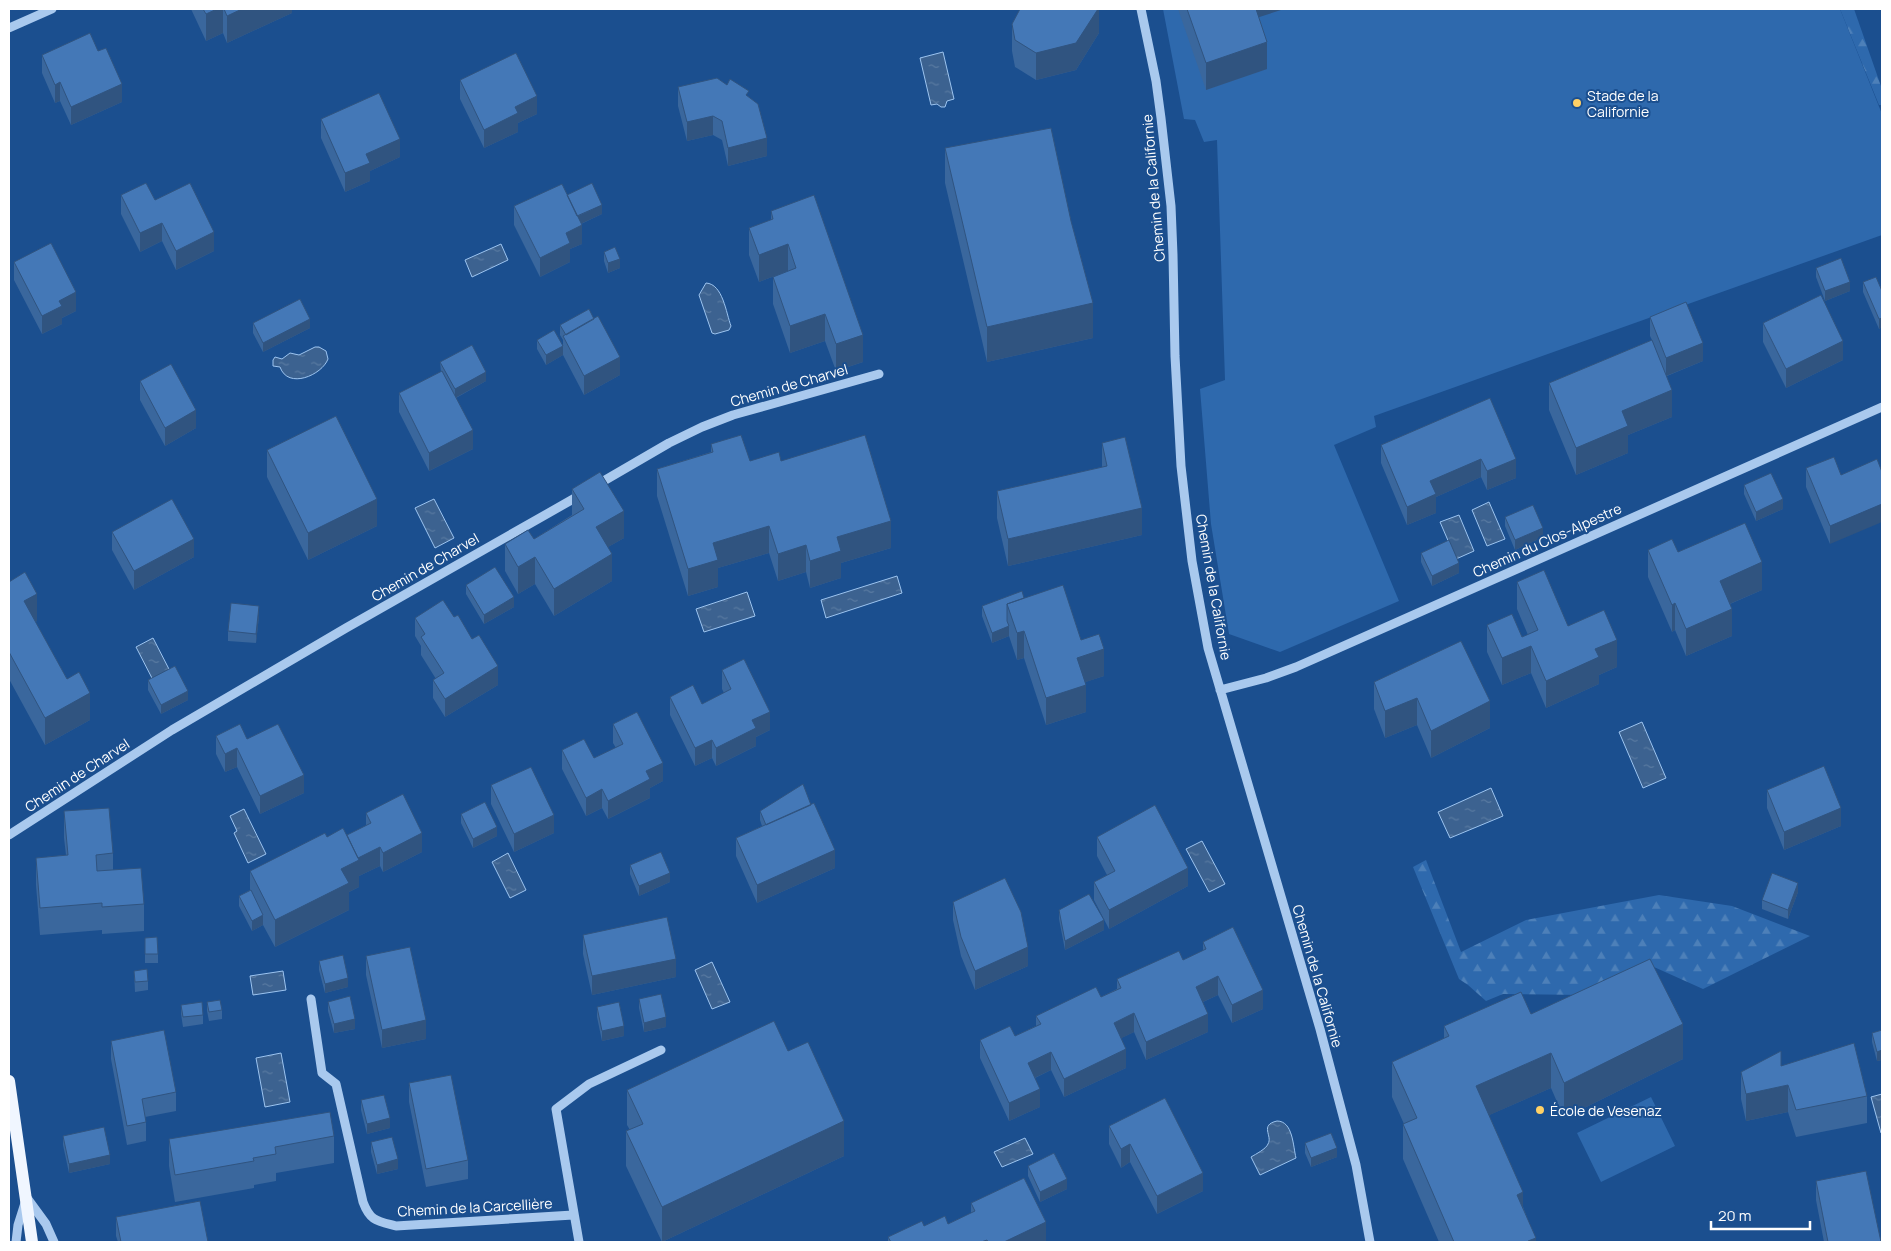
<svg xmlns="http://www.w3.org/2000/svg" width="1891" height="1251" viewBox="0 0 1891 1251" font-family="Manrope,sans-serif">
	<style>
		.forest { fill: url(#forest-firs) }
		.green { fill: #2e69ad }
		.water { fill: url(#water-ripples); stroke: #9cc4f0 }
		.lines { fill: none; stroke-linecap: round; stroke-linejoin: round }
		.minor { stroke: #a9c9ee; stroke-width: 9 }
		.major { stroke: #f0f6ff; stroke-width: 12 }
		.wall { fill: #3a679d }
		.shaded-wall { fill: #305480 }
		.building { fill: #4478b7; stroke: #305480 }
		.poi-dot { fill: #ffd166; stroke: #1b4f8f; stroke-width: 2 }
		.labels { text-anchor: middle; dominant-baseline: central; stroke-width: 4; stroke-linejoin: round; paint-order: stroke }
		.poi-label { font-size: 14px; fill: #fff; stroke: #1b4f8f; text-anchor: start }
		.street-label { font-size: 14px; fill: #fff; stroke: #1b4f8f }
	</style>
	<defs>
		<pattern id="forest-firs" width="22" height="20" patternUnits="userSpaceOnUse" patternTransform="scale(1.25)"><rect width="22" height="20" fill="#2e69ad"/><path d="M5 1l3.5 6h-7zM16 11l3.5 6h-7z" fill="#4d80b9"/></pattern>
		<pattern id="water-ripples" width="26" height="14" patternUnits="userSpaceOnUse" patternTransform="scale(1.25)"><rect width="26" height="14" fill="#3c6290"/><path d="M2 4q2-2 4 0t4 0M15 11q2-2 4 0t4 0" fill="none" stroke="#597aa1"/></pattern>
	</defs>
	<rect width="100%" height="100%" fill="#1b4f8f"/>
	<path class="forest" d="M1840,9H1854L1882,89V105H1879Z
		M1426,860L1461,952L1526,920L1659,895L1732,906L1810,936L1703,989L1654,967L1585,995L1503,994L1486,1001L1468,985L1459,979L1413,867Z"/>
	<path class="green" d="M1163,9H1840L1882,114V235L1374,416L1376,427L1334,445L1399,601L1280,652L1229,634L1211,524L1200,389L1225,380L1217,140L1204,142L1195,120L1184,119Z
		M1651,1097L1675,1146L1601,1182L1577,1133Z"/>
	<path class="water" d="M943,52L954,99L947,101L945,107H941L937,104L931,105L920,58Z
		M501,244L508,260L472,277L465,260Z
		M706,283C723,284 726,313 731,326L729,330L715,334L712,333L699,295Z
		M315,347H319L326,351L328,359C322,375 288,390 280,367L273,366V360L275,357L282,359L290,353L299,355Z
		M434,499L454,538L435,548L415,508Z
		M1489,502L1505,539L1487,546L1472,510Z
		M1459,515L1474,551L1456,559L1440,522Z
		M897,576L902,593L826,618L821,600Z
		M747,592L755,616L704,632L696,609Z
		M153,638L171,673L154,682L136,647Z
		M1642,722L1666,778L1643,788L1619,732Z
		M1491,788L1503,816L1450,838L1438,812Z
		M244,809L266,854L248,863L234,833L237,831L230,816Z
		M1202,841L1225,884L1209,892L1186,849Z
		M508,853L526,890L510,898L492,862Z
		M712,962L730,1002L712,1009L695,970Z
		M283,971L286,990L253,995L250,976Z
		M281,1053L290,1102L265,1107L256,1058Z
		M1882,1094V1133H1881L1871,1097Z
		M1277,1121C1293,1121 1293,1146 1296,1158L1260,1175L1251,1157C1256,1154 1266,1149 1268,1144C1273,1136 1259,1125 1277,1121Z
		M1025,1138L1033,1154L1002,1167L994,1152Z"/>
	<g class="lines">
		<path class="minor" d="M1141,9L1156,81L1161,118L1171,206L1173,255L1175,356L1181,466L1192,561L1208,648L1320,1029L1356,1165L1370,1242
			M9,28L52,9
			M595,486L669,443L702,427L733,415L879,374
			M1220,690L1266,678L1296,667L1882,407
			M9,835L172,730L346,628L582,494
			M311,999L322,1073L336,1084L363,1202C370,1221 377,1221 396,1226L573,1215
			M27,1198L46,1224L54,1242
			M16,1242L18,1225L25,1203
			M579,1242L556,1109L589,1084L661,1050"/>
		<path class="major" d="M9,1081L32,1242"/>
	</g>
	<path class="wall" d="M191,9H292V13L227,43L223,33L206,41Z
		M1099,9V33L1076,70L1036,80L1015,67L1012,51V24Z
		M1178,9H1284L1258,17L1267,69L1206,90Z
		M98,51L122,102L71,125L60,101L55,103L42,73V55Z
		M460,80L537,114L518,123V132L484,148L460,99Z
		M727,85L749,97L767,156L728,166L722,140L713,135L687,141L678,106V87Z
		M321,119L400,157L370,171V181L345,192L321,138Z
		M945,148L1093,338L987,362L945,183Z
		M121,195L155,200L214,251L176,270L162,241L140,252L121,214Z
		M567,195L602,214L581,224L582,244L570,249V262L540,277L514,225V206Z
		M771,211L863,362L836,371L825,341L790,353L773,304V277L788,271L759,282L749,255V228L771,220Z
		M604,252L620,268L608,273L604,261Z
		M14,262L76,311L62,318V324L42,334L14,280Z
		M1816,268L1850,291L1825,301L1816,277Z
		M1863,282L1882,291V327L1879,329L1863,292Z
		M1650,317L1703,361L1667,376L1672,417L1628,435V453L1576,475L1549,410V383L1652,340L1650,336Z
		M253,323L310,328L263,352L253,333Z
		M1763,323L1843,360L1786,388L1763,342Z
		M560,325L620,375L584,395L563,355L546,365L537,349V340L563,346V340L560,335Z
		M440,362L486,381L456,398L473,449L429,471L399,412V393L441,372Z
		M140,381L196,428L165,446L140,400Z
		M1490,398L1516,478L1487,490L1481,477L1436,497V513L1407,525L1381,463V445Z
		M1102,443L1142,535L1008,566L997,518V491L1102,467Z
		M711,444L750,461H781L891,548L841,563V578L810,588L806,572L778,581L769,553L718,568V587L688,596L657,496V469L711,452Z
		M267,450L377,526L308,560L267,477Z
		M1806,468L1841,475L1830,544L1806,487Z
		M1744,485L1783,509L1756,521L1744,494Z
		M572,489L624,538L608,547L612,581L554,616L535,584L518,594L505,571V544L534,539L572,515Z
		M1505,517L1543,537L1515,550L1505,526Z
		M112,532L194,557L134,590L112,550Z
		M1648,550L1678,552L1762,590L1730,604L1732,636L1686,656L1675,630L1672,632L1648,577Z
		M1421,553L1459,573L1432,586L1421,562Z
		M9,582L37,621L35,622L90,720L45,745L9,679Z
		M1517,582L1568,626L1617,667L1599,675V684L1546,708L1531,673L1502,685L1487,652V625L1522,637L1528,635L1517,609Z
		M466,585L514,607L484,624L466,594Z
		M1024,598L1081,640L1104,676L1085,682L1086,712L1046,725L1024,658L1017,660L1009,636L992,643L982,616V606Z
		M259,616L256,643L228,641V631Z
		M454,617L498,685L445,717L433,698V680L436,679L421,655V646L415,636V618Z
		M722,670L770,730L756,737V746L716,766L712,758L695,766L670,715V697L702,704L724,693L722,689Z
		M148,680L188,700L161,714L148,690Z
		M1374,682L1490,728L1431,758L1417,725L1385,738L1374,709Z
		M613,724L663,781L650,788V798L608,819L602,808L586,816L562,769V750L594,758L616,748L613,743Z
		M216,736L247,739L304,793L260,814L237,767L225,772L216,754Z
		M491,785L554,833L514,852L491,804Z
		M1767,790L1841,826L1784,850L1767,808Z
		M64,811L113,853V870L144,904V931L102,934V930L40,935L36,885V858L66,855L64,838Z
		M760,811L835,868L757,903L736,856V838L762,826L760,820Z
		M366,813L422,852L383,872L380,866L359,876V887L349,892V910L275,947L263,925L252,931L239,906V896L250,890V871L327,837L347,835L366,826Z
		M461,814L497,836L473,848L461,823Z
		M1097,837L1188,886L1109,929L1094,900V882L1107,875L1097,856Z
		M630,865L670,882L639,896L630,874Z
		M1798,892L1788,919L1762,909V900Z
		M953,902L1028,966L975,990L961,956L953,920Z
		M1059,910L1104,930L1065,950L1059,919Z
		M583,935L676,977L592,995L583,954Z
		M145,938L158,954V963H145Z
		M1203,942L1263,1009L1232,1023L1218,995L1203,1002L1208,1032L1146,1060L1134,1032L1121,1038L1126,1068L1064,1097L1051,1070L1035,1078L1040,1107L1009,1121L980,1058V1040L1015,1036L1036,1026V1016L1101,997L1117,989V979L1183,960L1203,951Z
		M366,956L426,1039L382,1048L366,975Z
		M319,961L348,987L325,993L319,970Z
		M134,971L148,981V990L135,992Z
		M639,999L666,1027L644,1032L639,1008Z
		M207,1002L222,1010V1019L209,1021L207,1011Z
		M328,1002L355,1029L334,1033L328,1011Z
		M181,1005L203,1015V1024L183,1027L181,1014Z
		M597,1007L624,1036L602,1041L597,1017Z
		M1531,1014L1683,1059L1564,1118L1551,1088L1489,1115L1536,1242H1439L1403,1159V1124H1404L1392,1097V1062L1444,1039V1026Z
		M1882,1030V1060L1877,1061L1872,1042V1033Z
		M111,1041L176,1092V1111L145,1117L146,1122V1141L127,1145L111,1059Z
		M788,1051L844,1156L662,1242L626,1166V1131L630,1130L627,1125V1090Z
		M1781,1066L1867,1096V1123L1796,1137L1788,1112L1746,1121L1741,1099V1072Z
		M409,1083L468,1160V1179L426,1187L409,1102Z
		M361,1100L390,1128L367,1134L361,1110Z
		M1109,1126L1203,1191L1157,1214L1130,1162L1121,1168L1109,1144Z
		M63,1136L110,1164L69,1173L63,1145Z
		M334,1136V1163L276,1173V1181L254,1185V1188L175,1202L169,1166V1139Z
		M371,1142L398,1169L377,1174L371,1152Z
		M1305,1143L1337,1157L1311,1167L1305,1153Z
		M1028,1166L1067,1189L1040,1202L1028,1176Z
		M1816,1181L1881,1242H1824L1816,1200Z
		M971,1203L1046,1242H888V1237L924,1226L948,1224L971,1213Z
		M116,1217L208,1242H118L116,1236Z"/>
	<path class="shaded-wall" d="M217,9H223V33L206,41V14Z
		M242,9H292V13L227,43V16Z
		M1098,9H1099V33L1076,70L1036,80V53Z
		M1250,9H1284L1250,20Z
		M1267,42V69L1206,90V63Z
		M60,82V101L55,103V85Z
		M122,84V102L71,125V107Z
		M537,96V114L518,123V132L484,148V130L515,107Z
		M713,116V135L687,141V122Z
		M767,138V156L728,166V148Z
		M400,139V157L370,171V181L345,192V173L366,154Z
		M602,205V214L574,227V218Z
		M162,223V241L140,252V233Z
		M582,225V244L570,249V262L540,277V258L566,233Z
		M214,232V251L176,270V251Z
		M788,244V271L759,282V255Z
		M620,259V268L608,273V263Z
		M1850,282V291L1825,301V291Z
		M76,292V311L62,318V324L42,334V316L59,301Z
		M1093,303V338L987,362V327Z
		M825,314V341L790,353V326Z
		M1882,318V327L1879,329V319Z
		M310,319V328L263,352V343Z
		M863,335V362L836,371V344Z
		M1843,341V360L1786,388V369Z
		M1703,343V361L1666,376V358Z
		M563,346V355L546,365V355Z
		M620,357V375L584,395V376Z
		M486,372V381L455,398V389Z
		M1672,390V417L1628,435V453L1576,475V448L1622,411Z
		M196,410V428L165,446V428Z
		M473,430V449L429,471V453Z
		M1481,459V477L1436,497V513L1407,525V507L1430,481Z
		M1516,459V478L1487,490V471Z
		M377,499V526L308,560V533Z
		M1783,499V509L1756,521V512Z
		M1882,504V522L1830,544V526Z
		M1142,508V535L1008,566V539Z
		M624,511V538L596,554V527Z
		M891,521V548L841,563V578L810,588V561L837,537Z
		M769,526V553L718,568V587L688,596V569L713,543Z
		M1543,528V537L1515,550V540Z
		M194,539V557L134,590V571Z
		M806,545V572L778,581V554Z
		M612,554V581L554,616V589Z
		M535,557V584L518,594V567Z
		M1762,562V590L1720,608V581Z
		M1459,563V573L1432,586V576Z
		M37,594V621L24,628V601Z
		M514,597V607L484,624V615Z
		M1675,603V630L1672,632V605Z
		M259,606V616L256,643V634Z
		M1732,609V636L1686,656V629Z
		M1009,626V636L992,643V633Z
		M1024,631V658L1017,660V633Z
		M1617,640V667L1599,675V684L1546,708V681L1595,649Z
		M1531,646V673L1502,685V658Z
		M1104,649V676L1077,685V658Z
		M498,666V685L445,717V699Z
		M1086,685V712L1046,725V698Z
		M188,691V700L161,714V705Z
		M90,693V720L45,745V718Z
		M1417,698V725L1385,738V711Z
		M1490,701V728L1431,758V731Z
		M770,712V730L756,737V746L716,766V748L752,720Z
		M712,740V758L695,766V748Z
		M237,748V767L225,772V754Z
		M663,763V781L650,788V798L608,819V801L646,771Z
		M304,775V793L260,814V796Z
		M602,789V808L586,816V798Z
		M1841,808V826L1784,850V832Z
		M554,815V833L514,852V834Z
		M497,827V836L473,848V839Z
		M422,833V852L383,872V853Z
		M380,847V866L359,876V887L349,892V910L275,947V920L354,859Z
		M835,850V868L757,903V885Z
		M1188,868V886L1109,929V910Z
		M670,873V882L639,896V886Z
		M1798,883V892L1788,919V910Z
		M263,915V925L252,931V921Z
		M1104,920V930L1065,950V941Z
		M1028,947V966L975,990V971Z
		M676,959V977L592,995V976Z
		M1218,976V995L1196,1005V987Z
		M348,978V987L325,993V984Z
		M1263,990V1009L1232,1023V1005Z
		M1134,1013V1032L1114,1042V1023Z
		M1208,1014V1032L1146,1060V1042Z
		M666,1017V1027L644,1032V1023Z
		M355,1019V1029L334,1033V1024Z
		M426,1020V1039L382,1048V1030Z
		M1683,1024V1059L1564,1118V1083Z
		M624,1026V1036L602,1041V1031Z
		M1126,1049V1068L1064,1097V1079Z
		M1882,1050V1060L1877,1061V1052Z
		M1051,1052V1070L1028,1081V1063Z
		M1551,1053V1088L1476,1121V1086Z
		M1788,1085V1112L1746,1121V1094Z
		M1040,1089V1107L1009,1121V1103Z
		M390,1118V1128L367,1134V1124Z
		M844,1121V1156L662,1242V1207Z
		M1130,1144V1162L1121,1168V1149Z
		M1337,1148V1157L1311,1167V1158Z
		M110,1155V1164L69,1173V1164Z
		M398,1159V1169L377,1174V1165Z
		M1203,1173V1191L1157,1214V1196Z
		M1067,1179V1189L1040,1202V1192Z
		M1523,1192V1227L1517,1195Z
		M1046,1222V1242H1004Z
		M1536,1238V1242H1528V1241Z"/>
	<path class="building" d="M203,9H217L206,14Z
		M224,9H242L227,16Z
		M1020,9H1098L1076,43L1036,53L1015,40L1012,24Z
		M1187,9H1256L1267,42L1206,63Z
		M90,33L98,51L106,48L122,84L71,107L60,82L55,85L42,55Z
		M516,53L537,96L515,107L518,113L484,130L460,80Z
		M717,78L727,85L730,79L749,91L746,95L758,104L767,138L728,148L722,121L713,116L687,122L678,87Z
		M379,93L400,139L366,154L370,163L345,173L321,119Z
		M1051,128L1071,221L1093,303L987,327L945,148Z
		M146,183L155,200L190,183L214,232L176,251L162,223L140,233L121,195Z
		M592,183L602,205L577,216L567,195Z
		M562,184L582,225L566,233L570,243L540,258L514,206Z
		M814,195L863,335L836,344L825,314L790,326L773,277L796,268L788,244L759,255L749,228L773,219L771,211Z
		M51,243L76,292L59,301L62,306L42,316L14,262Z
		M615,247L620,259L608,263L604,252Z
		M1841,258L1850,282L1825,291L1816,268Z
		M1876,277L1882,291V318L1879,319L1863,282Z
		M1821,295L1843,341L1786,369L1763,323Z
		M300,299L310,319L263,343L253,323Z
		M1686,302L1703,343L1666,358L1650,317Z
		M589,309L594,319L566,335L560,325Z
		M598,316L620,357L584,376L563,336Z
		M554,330L563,346L546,355L537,340Z
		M1652,340L1672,390L1622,411L1628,426L1576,448L1549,383Z
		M472,345L486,372L455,389L440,362Z
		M171,364L196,410L165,428L140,381Z
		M442,371L473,430L429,453L399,393Z
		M1490,398L1516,459L1487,471L1481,459L1430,481L1436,494L1407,507L1381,445Z
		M336,416L377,499L308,533L267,450Z
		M741,435L750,461L779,452L781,461L865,435L891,521L837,537L841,551L810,561L806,545L778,554L769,526L713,543L718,560L688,569L657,469L713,452L711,444Z
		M1125,437L1142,508L1008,539L997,491L1107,466L1102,443Z
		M1834,457L1841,475L1877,459L1882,472V504L1830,526L1806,468Z
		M600,472L624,511L596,527L612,554L554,589L535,557L518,567L505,544L528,530L534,539L584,509L572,489Z
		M1771,473L1783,499L1756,512L1744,485Z
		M172,499L194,539L134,571L112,532Z
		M1533,505L1543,528L1515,540L1505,517Z
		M1745,523L1762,562L1720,581L1732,609L1686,629L1675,603L1672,605L1648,550L1672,539L1678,552Z
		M1449,540L1459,563L1432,576L1421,553Z
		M495,567L514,597L484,615L466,585Z
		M1544,570L1568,626L1604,610L1617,640L1595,649L1599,657L1546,681L1531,646L1502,658L1487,625L1512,614L1522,637L1538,630L1517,582Z
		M25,572L37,594L24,601L67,679L79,672L90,693L45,718L9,652V582Z
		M1063,585L1081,640L1099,634L1104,649L1077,658L1086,685L1046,698L1024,631L1017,633L1007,604Z
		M1022,591L1024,598L1007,604V621L1009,626L992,633L982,606Z
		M443,600L454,617L458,615L472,639L479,635L498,666L445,699L433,680L444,673L421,637L425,634L415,618Z
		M231,603L259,606L256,634L228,631Z
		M1461,641L1490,701L1431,731L1417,698L1385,711L1374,682Z
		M744,659L770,712L752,720L756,728L716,748L712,740L695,748L670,697L693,685L702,704L731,689L722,670Z
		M175,666L188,691L161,705L148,680Z
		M637,712L663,763L646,771L650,779L608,801L602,789L586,798L562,750L584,739L594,758L623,744L613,724Z
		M240,724L247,739L278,724L304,775L260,796L237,748L225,754L216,736Z
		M1824,766L1841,808L1784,832L1767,790Z
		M531,767L554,815L514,834L491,785Z
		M803,784L811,805L766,825L760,811Z
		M403,794L422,833L383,853L380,847L358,858L347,835L371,823L366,813Z
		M485,802L497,827L473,839L461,814Z
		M814,803L835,850L757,885L736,838Z
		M1155,805L1188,868L1109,910L1094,882L1115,871L1097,837Z
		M109,808L113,853L96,855L97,871L141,868L144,904L102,907V903L40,908L36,858L68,855L64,811Z
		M343,828L359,860L341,869L349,883L275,920L250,871L325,833L327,837Z
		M661,852L670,873L639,886L630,865Z
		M1772,873L1798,883L1788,910L1762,900Z
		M1005,878L1021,912L1028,947L975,971L961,937L953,902Z
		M251,890L263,915L252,921L239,896Z
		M1089,894L1104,920L1065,941L1059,910Z
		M667,917L676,959L592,976L583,935Z
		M1233,927L1263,990L1232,1005L1218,976L1196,987L1208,1014L1146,1042L1134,1013L1114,1023L1126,1049L1064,1079L1051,1052L1028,1063L1040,1089L1009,1103L980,1040L1010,1026L1015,1036L1041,1024L1036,1016L1096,987L1101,997L1112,992L1121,988L1117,979L1179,951L1183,960L1206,949L1203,942Z
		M157,937L158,954H145V938Z
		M410,947L426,1020L382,1030L366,956Z
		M343,955L348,978L325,984L319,961Z
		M1650,959L1683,1024L1564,1083L1551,1053L1476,1086L1523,1192L1517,1195L1536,1238L1528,1241V1242H1454L1403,1124L1417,1118L1392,1062L1449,1036L1444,1026L1521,992L1531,1014Z
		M147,969L148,981L135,982L134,971Z
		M661,994L666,1017L644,1023L639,999Z
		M350,996L355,1019L334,1024L328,1002Z
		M220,1000L222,1010L209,1012L207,1002Z
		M202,1002L203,1015L183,1017L181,1005Z
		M619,1002L624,1026L602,1031L597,1007Z
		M774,1021L788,1051L808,1042L844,1121L662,1207L626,1131L643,1124L627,1090Z
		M164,1030L176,1092L142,1099L146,1122L127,1126L111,1041Z
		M1882,1030V1050L1877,1052L1872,1033Z
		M1854,1043L1867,1096L1796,1110L1788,1085L1746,1094L1741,1072L1781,1051V1066Z
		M451,1075L468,1160L426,1169L409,1083Z
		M384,1095L390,1118L367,1124L361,1100Z
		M1165,1098L1203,1173L1157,1196L1130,1144L1121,1149L1109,1126Z
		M330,1112L334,1136L275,1147L276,1154L253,1158L254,1161L175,1175L169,1139Z
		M104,1127L110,1155L69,1164L63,1136Z
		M1331,1133L1337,1148L1311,1158L1305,1143Z
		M392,1137L398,1159L377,1165L371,1142Z
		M1054,1153L1067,1179L1040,1192L1028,1166Z
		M1866,1171L1881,1242H1828L1816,1181Z
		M1024,1178L1046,1222L1004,1242H988L987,1240L981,1242H891L888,1237L922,1221L924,1226L945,1216L948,1224L975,1211L971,1203Z
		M200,1201L208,1242H121L116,1217Z"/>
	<g class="poi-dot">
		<circle cx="1577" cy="103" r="5"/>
		<circle cx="1540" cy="1110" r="5"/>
	</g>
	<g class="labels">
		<g class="poi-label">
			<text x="1587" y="95">Stade de la<tspan x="1587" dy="16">Californie</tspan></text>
			<text x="1550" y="1110">École de Vesenaz</text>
		</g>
		<g class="street-label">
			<text transform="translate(1153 188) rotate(-95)">Chemin de la Californie</text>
			<text transform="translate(789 385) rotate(-16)">Chemin de Charvel</text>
			<text transform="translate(1547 540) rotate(-24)">Chemin du Clos-Alpestre</text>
			<text transform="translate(425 567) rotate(-30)">Chemin de Charvel</text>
			<text transform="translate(1214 587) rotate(80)">Chemin de la Californie</text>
			<text transform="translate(77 775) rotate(-33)">Chemin de Charvel</text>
			<text transform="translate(1318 976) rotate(74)">Chemin de la Californie</text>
			<text transform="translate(475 1207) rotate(-3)">Chemin de la Carcellière</text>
		</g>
	</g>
	<rect width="1891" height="1251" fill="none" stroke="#ffffff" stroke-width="20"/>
	<path d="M1711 1221v8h99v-8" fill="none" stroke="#ffffff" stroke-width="2.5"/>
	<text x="1718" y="1221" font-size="15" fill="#ffffff" stroke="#1b4f8f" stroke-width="4" paint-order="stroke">20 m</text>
</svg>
